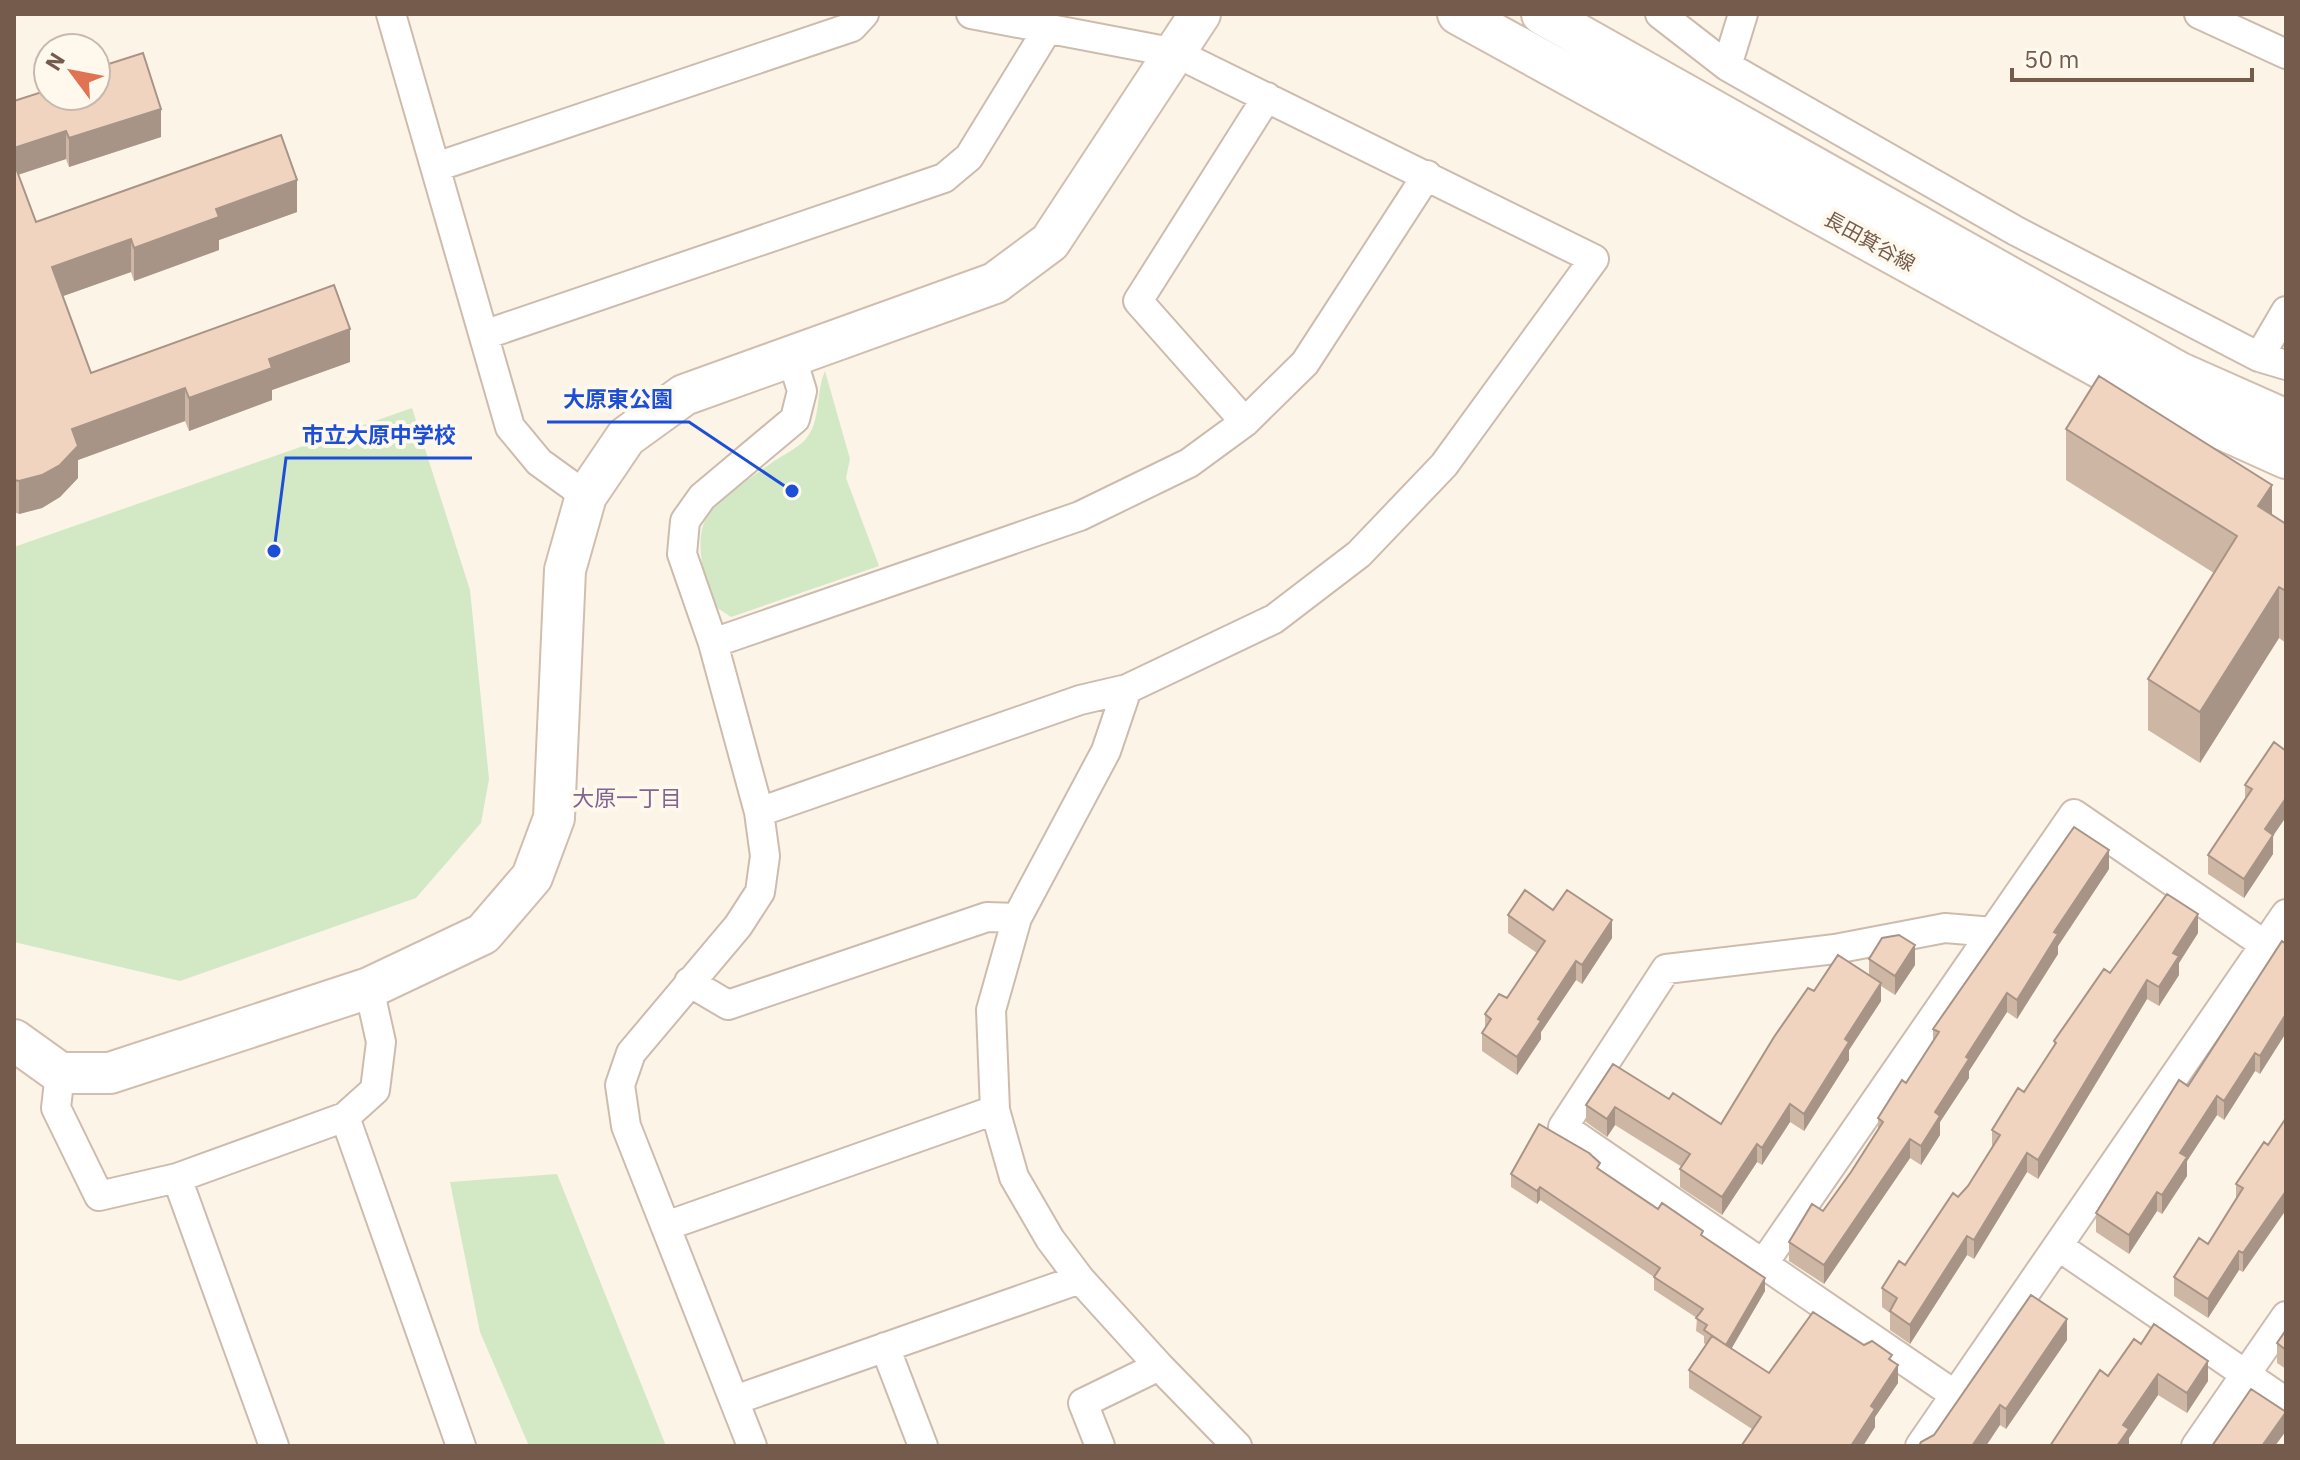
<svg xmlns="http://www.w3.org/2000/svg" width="2300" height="1460" viewBox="0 0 2300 1460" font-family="'IBM Plex Sans','Noto Sans JP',sans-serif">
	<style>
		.green { fill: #d3e9c6 }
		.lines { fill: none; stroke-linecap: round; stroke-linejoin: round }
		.street-casing { stroke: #cdbcae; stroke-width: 32 }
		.secondary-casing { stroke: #d2beae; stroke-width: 44 }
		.street { stroke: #fff; stroke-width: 28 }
		.secondary { stroke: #fff; stroke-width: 40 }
		.wall { fill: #ceb6a5 }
		.shaded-wall { fill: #a89486 }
		.building { fill: #f0d4c0; stroke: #a89486; stroke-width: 2 }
		.labels { text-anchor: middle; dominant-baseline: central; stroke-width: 8; stroke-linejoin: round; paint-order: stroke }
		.street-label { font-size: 20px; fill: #745b4c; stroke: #fef8ed }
		.neighbourhood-label { font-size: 22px; fill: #826490; stroke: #fef8ed }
		.leader { fill: none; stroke: #1d4ed8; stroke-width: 3 }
		.callout-dot { fill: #1d4ed8; stroke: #fef8ed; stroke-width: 3 }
		.callout-label { font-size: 22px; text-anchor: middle; font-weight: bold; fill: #1d4ed8; stroke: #fef8ed; stroke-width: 8; stroke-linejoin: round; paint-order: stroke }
	</style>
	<rect width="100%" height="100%" fill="#fbf4e7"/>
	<path class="green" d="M825,371L850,459L846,478L879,566L731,617L710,603C688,511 702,513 774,461C784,455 797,448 805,440C822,421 815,393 825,371Z
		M412,408L470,590L489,779L481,823L416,898L180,981L14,942V547Z
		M557,1174L666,1446H529L480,1332L450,1182Z"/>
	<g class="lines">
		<defs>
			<path id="street" d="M391,14L510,427L539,462L586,496
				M971,14L1176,53L1594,259L1444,465L1359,554L1274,619L1127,689L1106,751L1017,918L991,1010L995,1110L1014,1177L1050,1239L1080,1279L1159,1366L1237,1446
				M1660,14L1727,66L2016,231L2259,357L2286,365
				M2199,14L2286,54
				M1727,66L1743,14
				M436,167L852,27L864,14
				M484,335L944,178L969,157L1047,30
				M2259,357L2286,311
				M1245,422L1138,301L1267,97
				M713,643L1080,516L1189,463L1245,422L1305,363L1427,175
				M759,812L1080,700L1127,689
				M689,982L728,1005L987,917L1017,918
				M369,988L381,1042L375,1090L345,1117L461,1446
				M60,1073L56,1108L99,1196L177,1178L345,1117
				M177,1178L274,1446
				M666,1226L995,1110
				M2058,1246L2286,1402
				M1763,1264L2074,814L2265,945
				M885,1347L923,1446
				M1955,1395L1563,1127L1666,969L1835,949L1945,928L1993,932
				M735,1400L1080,1279
				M752,1446L626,1126L620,1085L631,1053L738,926L760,892L765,856L759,812L713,643L682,554L685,521L702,497L795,419L802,391L791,355
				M1100,1446L1083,1403L1159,1366
				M1920,1446L2286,914
				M2196,1446L2286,1316"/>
			<path id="secondary" d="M1458,14L2164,403L2286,458
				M1542,14L2178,372L2286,420
				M14,1040L60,1073H110L369,988L483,934L532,877L554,818L565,570L586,496L626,437L684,395L995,283L1050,242L1200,14"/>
		</defs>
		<use href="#street" class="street-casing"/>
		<use href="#secondary" class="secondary-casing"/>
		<use href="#street" class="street"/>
		<use href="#secondary" class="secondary"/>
	</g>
	<path class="wall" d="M14,101L161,137L69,167L66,159L18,175L36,222L297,212L219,240V250L134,281L131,272L63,296L91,373L350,362L272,390V400L189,431L185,421L78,460V478L60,497L42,508L19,514L14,512Z
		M2066,429L2272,515L2286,524V643L2279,638L2200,763L2148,730V679L2214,573L2066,480Z
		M2274,742L2273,854L2244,898L2208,874V855L2245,799V785Z
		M2109,869L2058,946V954L2017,1019L2007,1012L1969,1071V1078L1940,1122V1135L1921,1165L1910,1158L1824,1284L1789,1261V1242L1823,1211L1851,1172L1878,1130V1118L1906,1083L1933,1042V1029Z
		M1553,910L1612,938L1582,984L1576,980L1541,1032V1039L1517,1075L1482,1051V1033L1485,1028V1014L1507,998L1537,953L1508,933V915Z
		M2198,933L2179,963V975L2159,1006L2147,999L2038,1179L2027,1172L1974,1259L1967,1255L1910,1344L1890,1330V1313L1882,1307V1288L1905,1265L1968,1186L1992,1148V1130L2024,1092L2054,1046V1041L2110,973Z
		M2282,941L2260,1074L2255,1071L2224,1120L2217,1115L2187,1161V1176L2162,1214L2157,1211L2129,1254L2096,1232V1213L2188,1086Z
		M1869,959L1915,965L1895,995L1881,986V1001L1849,1050V1060L1804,1131L1790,1122L1762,1165L1757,1162L1722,1215L1680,1187V1169L1682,1167L1615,1125L1607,1137L1586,1122V1105L1669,1099L1721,1124L1814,991L1869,975Z
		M2264,1142L2243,1272L2239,1270L2208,1318L2174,1296V1277L2208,1244L2236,1199V1184Z
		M1600,1170L1658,1209L1703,1237L1765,1291L1731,1349L1769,1373L1864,1345L1892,1361L1898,1383L1875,1417V1427L1863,1446H1742L1752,1429L1689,1388V1370L1706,1345L1704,1343V1336L1696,1331L1697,1318L1654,1290V1277L1540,1200L1537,1204L1511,1187V1174Z
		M2286,1330V1369L2277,1363V1343Z
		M2134,1339L2208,1381L2187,1413L2158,1395L2129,1438V1446L2108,1376Z
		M2067,1340L2006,1429L2000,1425L1934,1435Z"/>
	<path class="shaded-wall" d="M161,109V137L69,167V138Z
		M66,131V159L14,176V148Z
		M297,180V212L219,240V250L134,281V248L216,209Z
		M131,239V272L52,300V267Z
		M350,329V362L272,390V400L189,431V398L269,359Z
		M185,388V421L78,460V478L60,497L42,508L19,514V481L72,429Z
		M2272,485V536L2258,506Z
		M2279,587V638L2200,763V712Z
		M2286,798V817L2273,836V854L2244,898V879L2265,829Z
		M2109,850V869L2058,946V954L2017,1019V1000L2054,932Z
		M2198,914V933L2179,963V975L2159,1006V987L2173,953Z
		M1612,920V938L1582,984V965Z
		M1915,945V965L1895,995V976Z
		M1576,961V980L1541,1032V1039L1517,1075V1057L1538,1019Z
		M2147,980V999L2038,1179V1160Z
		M1881,983V1001L1849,1050V1060L1804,1131V1114L1845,1039Z
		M2007,993V1012L1969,1071V1078L1940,1122V1135L1921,1165V1146L1935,1112L1966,1057Z
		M2286,1014V1033L2260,1074V1056Z
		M2255,1053V1071L2224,1120V1101Z
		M2217,1096V1115L2187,1161V1176L2162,1214V1195L2180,1153Z
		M1790,1104V1122L1762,1165V1148Z
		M1615,1107V1125L1607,1137V1119Z
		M1910,1139V1158L1824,1284V1265Z
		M1757,1144V1162L1722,1215V1197Z
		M2027,1153V1172L1974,1259V1240Z
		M1540,1187V1200L1537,1204V1191Z
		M2286,1191V1210L2243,1272V1253Z
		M2157,1192V1211L2129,1254V1235Z
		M1967,1236V1255L1910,1344V1325Z
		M2239,1251V1270L2208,1318V1299Z
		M1765,1278V1291L1726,1358V1345Z
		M2067,1319V1340L2006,1429V1409Z
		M2208,1361V1381L2187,1413V1393Z
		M1898,1365V1383L1875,1417V1427L1863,1446H1851L1871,1406Z
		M2158,1374V1395L2129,1438V1446H2117L2123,1425Z
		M2000,1405V1425L1986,1446H1972Z
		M2286,1412V1431L2275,1446H2262Z"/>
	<path class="building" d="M143,53L161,109L69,138L66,131L14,148V101L48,90V96H96V68Z
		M281,135L297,180L216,209L219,217L134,248L131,239L52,267L91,373L334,285L350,329L269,359L272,368L189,398L185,388L72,429L78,446L60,465L42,475L19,481L14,480V163L36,222Z
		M2099,376L2272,485L2258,506L2286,524V591L2279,587L2200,712L2148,679L2237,536L2066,429Z
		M2274,742L2286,751V798L2265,829L2273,835L2244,879L2208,855L2252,789L2245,785Z
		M2074,827L2109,850L2054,932L2058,934L2017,1000L2007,993L1966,1057L1969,1059L1935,1112L1940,1116L1921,1146L1910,1139L1824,1265L1789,1242L1812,1204L1823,1211L1851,1172L1883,1122L1878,1118L1902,1080L1906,1083L1939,1032L1933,1029Z
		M1525,890L1553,910L1567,890L1612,920L1582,965L1576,961L1538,1019L1541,1021L1517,1057L1482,1033L1491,1019L1485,1014L1499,994L1507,998L1545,941L1508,915Z
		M2167,894L2198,914L2173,953L2179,956L2159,987L2147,980L2038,1160L2027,1153L1974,1240L1967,1236L1910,1325L1890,1311L1897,1298L1882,1288L1899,1261L1905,1265L1953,1193L1958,1197L1968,1186L2000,1135L1992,1130L2018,1088L2024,1092L2056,1043L2054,1041L2104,969L2110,973Z
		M1899,935L1915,945L1895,976L1869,959L1882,938Z
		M2282,941L2286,944V1014L2260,1056L2255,1053L2224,1101L2217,1096L2180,1153L2187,1157L2162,1195L2157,1192L2129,1235L2096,1213L2179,1080L2188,1086Z
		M1838,955L1881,983L1845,1039L1849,1042L1804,1114L1790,1104L1762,1148L1757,1144L1722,1197L1680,1169L1690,1154L1615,1107L1607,1119L1586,1105L1613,1064L1669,1099L1673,1093L1721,1124L1774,1037L1808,988L1814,991Z
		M2286,1118V1191L2243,1253L2239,1251L2208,1299L2174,1277L2199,1238L2208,1244L2243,1188L2236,1184L2264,1142L2268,1145Z
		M1539,1124L1589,1153L1600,1163L1597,1168L1658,1209L1662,1203L1703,1231L1701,1235L1765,1278L1726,1345L1704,1330L1707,1325L1696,1318L1703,1309L1654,1277L1660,1268L1540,1187L1537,1191L1511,1174Z
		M2031,1295L2067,1319L2006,1409L2000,1405L1972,1446H1919L1921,1442L1934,1435Z
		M1813,1312L1864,1345L1872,1341L1892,1355L1889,1359L1898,1365L1871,1406L1875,1409L1851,1446H1743L1742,1445L1761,1417L1689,1370L1712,1336L1769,1373Z
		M2154,1324L2208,1361L2187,1393L2158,1374L2123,1425L2129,1429L2117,1446H2050L2100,1370L2108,1376L2134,1339L2141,1344Z
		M2286,1330V1350L2277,1343Z
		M2251,1389L2286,1412L2262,1446H2212Z"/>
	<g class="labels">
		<g class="street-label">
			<text transform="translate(1870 241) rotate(29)">長田箕谷線</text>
		</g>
		<g class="neighbourhood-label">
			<text x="627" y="797">大原一丁目</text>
		</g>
	</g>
	<path class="leader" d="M792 491L689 422H547M274 551L286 458H472"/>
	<g class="callout-dot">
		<circle cx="792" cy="491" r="8"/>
		<circle cx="274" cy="551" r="8"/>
	</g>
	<g class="callout-label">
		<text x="618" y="407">大原東公園</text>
		<text x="379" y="443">市立大原中学校</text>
	</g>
	<rect width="2300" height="1460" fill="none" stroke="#745b4c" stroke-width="32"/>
	<g transform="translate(72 72) rotate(302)"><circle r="38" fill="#fef8ed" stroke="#c7b9ad" stroke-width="2"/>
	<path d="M0-6L14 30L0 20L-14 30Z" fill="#e07452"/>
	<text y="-12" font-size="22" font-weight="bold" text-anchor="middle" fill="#745b4c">N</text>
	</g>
	<path d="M2012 68v12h240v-12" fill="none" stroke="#745b4c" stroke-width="4"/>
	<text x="2024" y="68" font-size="24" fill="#745b4c" stroke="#fef8ed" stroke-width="6" paint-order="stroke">50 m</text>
</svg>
